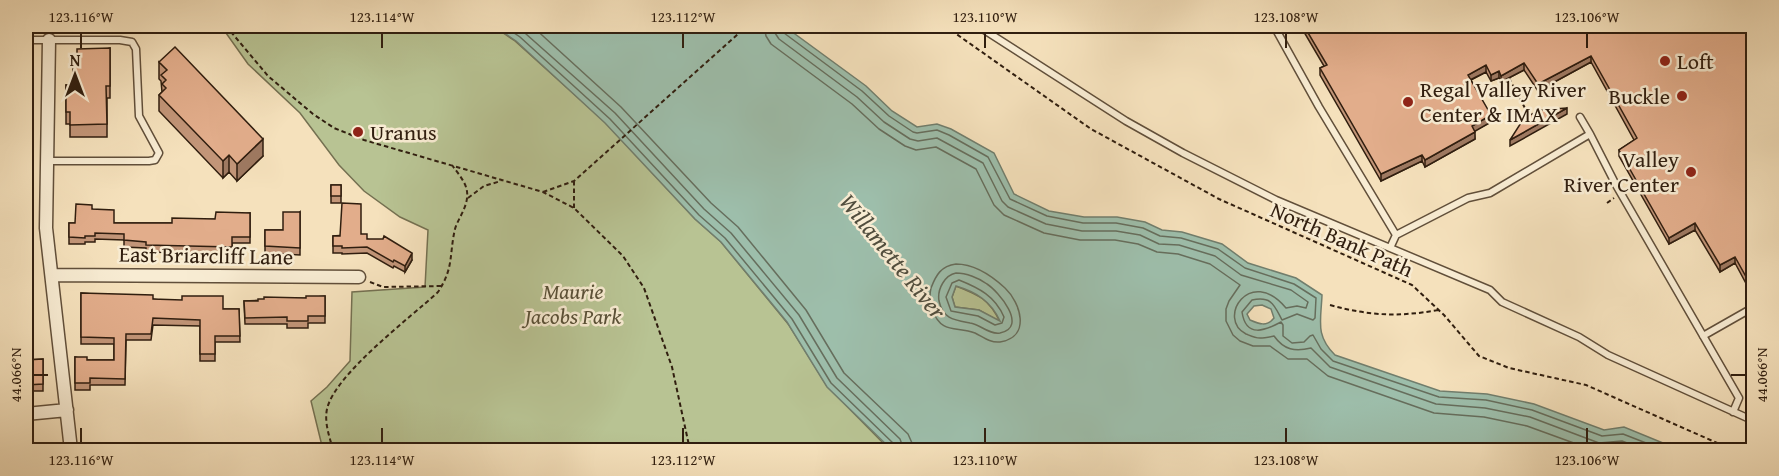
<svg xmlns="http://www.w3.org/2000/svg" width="1779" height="476" viewBox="0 0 1779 476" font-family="'Gentium Book Plus',serif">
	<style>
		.green { fill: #b8c393; stroke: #747051; stroke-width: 1.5 }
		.water { fill: #9dbeab; stroke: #717e6d; stroke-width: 1.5; fill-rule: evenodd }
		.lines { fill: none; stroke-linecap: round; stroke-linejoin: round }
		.shore { stroke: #666e5d; stroke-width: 1.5 }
		.service-casing { stroke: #614f3a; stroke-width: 9 }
		.minor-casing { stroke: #614f3a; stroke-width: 15 }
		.path { stroke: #301e0f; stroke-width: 2; stroke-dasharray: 4.5 3; stroke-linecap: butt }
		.service { stroke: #f8ecd3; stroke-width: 6 }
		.minor { stroke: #f8ecd3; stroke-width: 12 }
		.wall { fill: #c29578; stroke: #301e0f; stroke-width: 1.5 }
		.shaded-wall { fill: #9e7961; stroke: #301e0f; stroke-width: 1.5 }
		.building { fill: #e2ad8b; stroke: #301e0f; stroke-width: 1.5 }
		.ticks { fill: none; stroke: #301e0f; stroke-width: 2 }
		.poi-dot { fill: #8f2418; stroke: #f8ecd3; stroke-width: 2 }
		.labels { text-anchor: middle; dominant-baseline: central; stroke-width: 5; stroke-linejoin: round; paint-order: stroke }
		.poi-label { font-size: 22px; fill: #301e0f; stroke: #f8ecd3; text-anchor: start }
		.street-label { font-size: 22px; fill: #301e0f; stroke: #f8ecd3 }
		.park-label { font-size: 22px; font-style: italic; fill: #595037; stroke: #f8ecd3 }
		.water-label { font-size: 24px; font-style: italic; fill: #514e3e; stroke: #f8ecd3 }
		.neatline { fill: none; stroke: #301e0f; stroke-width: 2 }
		.ticks-label { font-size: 15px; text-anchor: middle; fill: #301e0f }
	</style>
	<rect width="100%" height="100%" fill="#f5e1bc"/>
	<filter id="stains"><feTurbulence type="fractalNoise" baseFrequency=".00333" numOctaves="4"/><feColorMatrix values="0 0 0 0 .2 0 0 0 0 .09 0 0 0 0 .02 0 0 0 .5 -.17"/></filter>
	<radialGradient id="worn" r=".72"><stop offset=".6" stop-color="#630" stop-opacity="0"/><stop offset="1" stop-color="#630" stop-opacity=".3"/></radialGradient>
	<path class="green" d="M221,26H493L515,41L605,122L695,219L721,242L789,325L827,386L890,450H323L311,401L327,387L350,361L352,292L425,287L428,230L400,217L364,191L339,165L300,113L248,64Z
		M956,286C979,295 989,299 1000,322L979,310L955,307L952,297Z"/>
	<path class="water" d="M494,26H784L866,86L892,111L917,127L937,124L951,129L994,153L1014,194L1049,211L1084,217H1117L1145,222L1162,230L1182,232L1222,244L1248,263L1296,278L1322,295C1321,321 1315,335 1335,355L1440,391L1487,394L1534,404L1604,430L1624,427L1680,450H892L827,387L787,322L721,242L695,219L605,123L516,41ZM956,286C976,292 991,301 1000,321L979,310L955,307L952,297ZM1262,305L1271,309L1274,318C1267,327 1259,324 1250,320L1247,314L1254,306Z"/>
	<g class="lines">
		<path class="shore" d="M504,26L520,37L610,119L699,215L725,238L792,319L831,383L894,444L896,450
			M517,26L615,113L704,209L731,233L799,315L837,378L900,439L904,450
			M532,26L621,107L711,203L738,227L806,310L844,373L908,434L912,443L913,450
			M764,26L766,36L771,44L852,104L879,129L905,146L916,150L936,147L976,169L994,205L1004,215L1044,233L1080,240H1115L1138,244L1157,252L1178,254L1210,264L1240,285L1229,301L1226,309V321L1233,335L1240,341L1253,346H1270L1288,359H1307L1328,376L1434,413L1484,417L1527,426L1593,450
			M773,26L775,33L779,39L857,97L884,122L910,139L918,141L937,138L983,163L1002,201L1008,207L1046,224L1082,231H1116L1140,235L1159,244L1179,245L1215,256L1241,275L1291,290L1308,302L1306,308L1297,306L1286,308C1250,265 1216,319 1246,334C1251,336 1255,338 1260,338C1264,338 1269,337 1274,336C1284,350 1295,352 1311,348L1330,367L1436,404L1485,408L1530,417L1599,443L1622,441L1645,450
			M781,26L784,33L862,91L889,116L913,132L917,133L937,130L949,135L988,157L1010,199L1047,216L1083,223H1116L1143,228L1160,236L1181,238L1218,249L1245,268L1294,284L1316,298L1315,318L1313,320L1297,314L1282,320C1274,305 1272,296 1252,300L1242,312C1246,339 1266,330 1281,322L1283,325V336L1292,343L1304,342L1310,336L1313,335L1321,349L1333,361L1439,397L1486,400L1532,410L1602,436L1623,434L1664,450
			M956,264C974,264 992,276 1005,288C1020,302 1032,337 1000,342C990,343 983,337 975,333C957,326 941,334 933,311C930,303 929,296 931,288C936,275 941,266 956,264Z
			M956,273C966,273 979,278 987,284C998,291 1029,327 1000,333C989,335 980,324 970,323C954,320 943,319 939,301C937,289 945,275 956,273Z
			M959,280C979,288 995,296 1004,317L1002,323L995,325L978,316L951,311L946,297L952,283Z"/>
		<defs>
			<path id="service" d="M978,26L1126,121L1183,153L1276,200L1490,290L1502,302L1579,337L1608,355L1754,421
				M1274,26L1319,107L1396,235
				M26,40H120L132,42L136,49L139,116L159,153L155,160L149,161H47
				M1580,117L1590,134
				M1390,248L1396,235L1468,198L1490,193L1590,134L1616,185L1739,398L1733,412
				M1703,336L1754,307"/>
			<path id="minor" d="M49,40L46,228L71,450
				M52,275L359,277
				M26,414L67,410"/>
		</defs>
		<use href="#service" class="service-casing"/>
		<use href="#minor" class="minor-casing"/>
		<path class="path" d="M226,26L268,76L313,114L334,128L364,140L543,192L574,208L623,256L644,288L672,367L690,450
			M945,26L1091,129L1219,199L1412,285L1444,315L1479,356L1509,368L1586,385L1733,450
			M1509,78L1526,110
			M574,181V208
			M1631,190L1632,192L1638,189
			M543,192L574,181L747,26
			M468,198L484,186L501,181
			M1607,203L1614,198
			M370,282L383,287L441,286
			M1330,305C1370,316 1398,317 1439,310
			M333,450C330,438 324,423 327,409C335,374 410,318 438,292C454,268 449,255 455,229C458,219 466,209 467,198C469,185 459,175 452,165"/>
		<use href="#service" class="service"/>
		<use href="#minor" class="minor"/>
	</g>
	<path class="wall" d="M1304,26H1754V286L1749,289L1735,263L1720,272L1695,230L1669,244L1619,156V150L1634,140L1591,62L1538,91L1524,70L1501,82L1499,78L1491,81L1486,72L1471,80L1491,122L1474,131L1475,139L1425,167L1422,161L1381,181L1320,75V68L1324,66L1304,32Z
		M26,41L27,88H33V108H26Z
		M110,48V98H107V137H70V124H66V85H73L77,58Z
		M159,62L263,156L237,181L229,172L223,178L159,111V95L162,92L161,81L159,79Z
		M331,185H341V203H331Z
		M92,209L114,223H172L215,219L250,213V243H232V254L146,252V248L124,247V240L95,239V242H85V244H69V223H75Z
		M300,212V255L265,253V230H283Z
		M361,234L367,239L412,260L405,272L394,266L393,268L367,253L342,254V253H333V236Z
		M81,293L153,299L223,309H239L240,342H215V361H200V326L153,325L151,340H126L125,385H90V390H75V357L87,360H114V344H81Z
		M325,296V323H308V328H287V324H245L244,301L306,298Z
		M43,359V391H26V360Z"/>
	<path class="shaded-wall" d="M1591,56V62L1538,91V84Z
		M1524,63V70L1501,82V76Z
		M1486,65V72L1468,81V75Z
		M1499,71V78L1491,81V75Z
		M1567,108V114L1510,146V140Z
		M1491,115V122L1472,133V126Z
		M1475,132V139L1425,167V160Z
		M263,139V156L237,181V164Z
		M229,155V172L223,178V161Z
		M1422,155V161L1381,181V174Z
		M1695,223V230L1669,244V238Z
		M412,253V260L405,272V266Z
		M1735,257V263L1720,272V265Z
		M1754,280V286L1749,289V282Z"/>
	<path class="building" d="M1304,26H1754V280L1749,282L1735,257L1720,265L1695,223L1669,238L1619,150L1637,138L1591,56L1538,84L1524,63L1501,76L1499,71L1491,75L1486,65L1468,75L1491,115L1472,126L1475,132L1425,160L1422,155L1381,174L1320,68L1327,65Z
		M26,41L27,88H33V100H26Z
		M175,47L263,139L237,164L229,155L223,161L159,95L166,88L162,84L166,80L161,75L167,70L159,62Z
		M110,48V86H106L107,124L70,125V112H66V85H73V58H77V49Z
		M1567,108L1510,140L1524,118L1540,110Z
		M331,185H341V196H331Z
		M342,203L361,204V234H367V239H383L384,236L412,253L405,266L394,260L393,262L367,247L342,248V246H333V236H340Z
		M76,204L92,205V209L114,210V223H172V218L215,219L216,212L250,213V237H232V247L146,245V242L124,240V234L95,233V236H85V238L69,237V223H75Z
		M283,212H300V248L265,246V230H283Z
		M81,293L153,295V299L182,300V296H223V309H239L240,336H215V354H200V320L153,318L151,334H126L125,379L90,378V383H75V357H87V360H114V338L81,337Z
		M306,296H325V316H308V321H287V317L245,318L244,301H258V299H264V297L306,298Z
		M43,359V384L26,385V360Z"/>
	<path class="ticks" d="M81,33V48M382,33V48M683,33V48M985,33V48M1286,33V48M1587,33V48M33,375H48M1731,375H1746M81,428V443M382,428V443M683,428V443M985,428V443M1286,428V443M1587,428V443"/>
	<g class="poi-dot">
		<circle cx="1665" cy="61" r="6"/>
		<circle cx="1682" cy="96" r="6"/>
		<circle cx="1408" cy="102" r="6"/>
		<circle cx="358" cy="132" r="6"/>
		<circle cx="1691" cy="172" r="6"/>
	</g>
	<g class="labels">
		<g class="poi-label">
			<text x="1677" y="61">Loft</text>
			<text x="1420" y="89">Regal Valley River<tspan x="1420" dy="25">Center &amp; IMAX</tspan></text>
			<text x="1670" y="96" text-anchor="end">Buckle</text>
			<text x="370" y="132">Uranus</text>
			<text x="1679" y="159" text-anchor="end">Valley<tspan x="1679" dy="25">River Center</tspan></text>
		</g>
		<g class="street-label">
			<text transform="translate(1342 239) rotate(24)">North Bank Path</text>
			<text transform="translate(206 255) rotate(1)">East Briarcliff Lane</text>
		</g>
		<g class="park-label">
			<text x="573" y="291">Maurie<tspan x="573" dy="25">Jacobs Park</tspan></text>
		</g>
		<g class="water-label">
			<text transform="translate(893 256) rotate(51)">Willamette River</text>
		</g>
	</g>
	<rect width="1779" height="476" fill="none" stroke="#f5e1bc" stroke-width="66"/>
	<g transform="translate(75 75)" stroke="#f8ecd3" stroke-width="4.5" paint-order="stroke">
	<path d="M0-4.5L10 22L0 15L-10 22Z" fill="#301e0f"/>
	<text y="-9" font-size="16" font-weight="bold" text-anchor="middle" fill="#301e0f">N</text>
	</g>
	<rect x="33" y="33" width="1713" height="410" class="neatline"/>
	<g class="ticks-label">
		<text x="81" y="22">123.116°W</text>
		<text x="382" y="22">123.114°W</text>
		<text x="683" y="22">123.112°W</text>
		<text x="985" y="22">123.110°W</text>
		<text x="1286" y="22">123.108°W</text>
		<text x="1587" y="22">123.106°W</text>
		<text transform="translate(16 375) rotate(-90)" y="5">44.066°N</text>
		<text transform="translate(1762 375) rotate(-90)" y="5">44.066°N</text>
		<text x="81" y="465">123.116°W</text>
		<text x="382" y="465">123.114°W</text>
		<text x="683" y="465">123.112°W</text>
		<text x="985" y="465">123.110°W</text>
		<text x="1286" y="465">123.108°W</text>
		<text x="1587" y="465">123.106°W</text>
	</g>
	<rect width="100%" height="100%" filter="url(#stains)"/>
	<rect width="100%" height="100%" fill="url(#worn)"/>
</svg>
